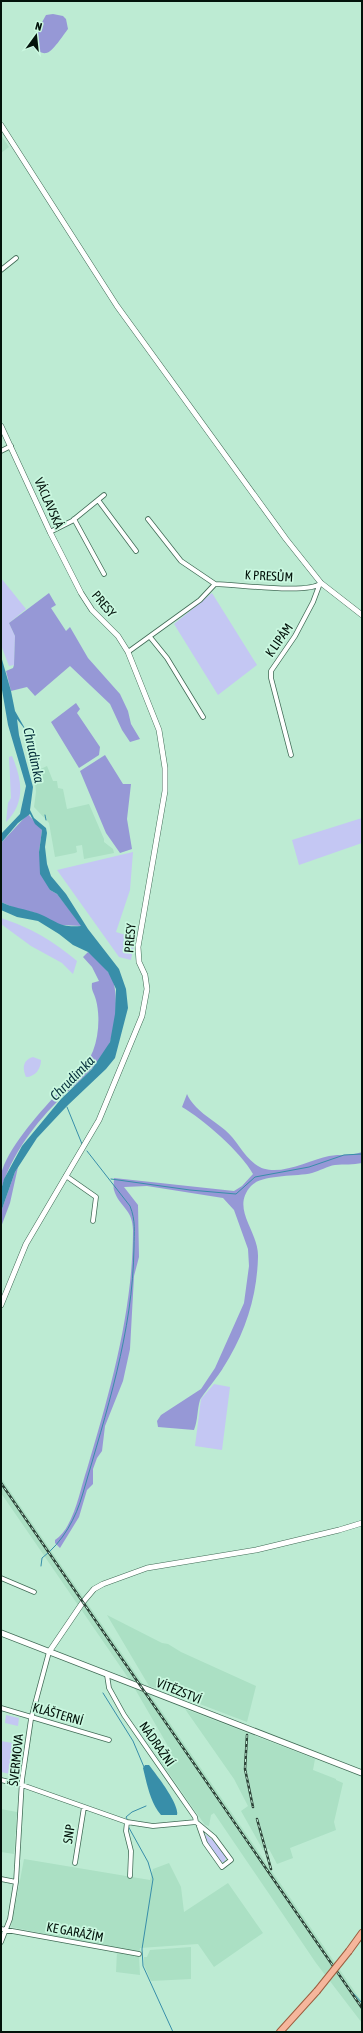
<svg xmlns="http://www.w3.org/2000/svg" width="363" height="2033" viewBox="0 0 363 2033" font-family="'Asap Condensed',sans-serif">
	<style>
		.built { fill: #abe0c4 }
		.green { fill: #c4c7f3 }
		.forest { fill: #9698d6 }
		.water { fill: #388ea9 }
		.lines { fill: none; stroke-linecap: round; stroke-linejoin: round }
		.stream { stroke: #388ea9; stroke-width: 1 }
		.minor-casing { stroke: #416b56; stroke-width: 5.5 }
		.tertiary-casing { stroke: #416b56; stroke-width: 6 }
		.secondary-casing { stroke: #416b56; stroke-width: 7 }
		.primary-casing { stroke: #9c5d3e; stroke-width: 8 }
		.minor { stroke: #fff; stroke-width: 4 }
		.tertiary { stroke: #fff; stroke-width: 5 }
		.secondary { stroke: #fff; stroke-width: 5.5 }
		.primary { stroke: #f5b69c; stroke-width: 6 }
		.rail-casing { stroke: #2c4237; stroke-width: 2.5 }
		.rail { stroke: #caf8e0; stroke-width: 1; stroke-dasharray: 3; stroke-linecap: butt }
		.primary-bridge-casing { stroke: #9c5d3e; stroke-width: 8; stroke-linecap: butt }
		.primary-bridge { stroke: #f5b69c; stroke-width: 6 }
		.labels { text-anchor: middle; dominant-baseline: central; stroke-width: 3.5; stroke-linejoin: round; paint-order: stroke }
		.street-label { font-size: 13px; fill: #03130b; stroke: #caf8e0 }
		.water-label { font-size: 14px; font-style: italic; fill: #07303c; stroke: #caf8e0 }
	</style>
	<rect width="100%" height="100%" fill="#bdebd3"/>
	<path class="built" d="M1,135L9,147L1,153Z
		M47,766L53,781H57L58,788L63,789L67,809L89,804L104,839V842L113,849L114,853L84,859L82,845L76,846L77,852L75,853L55,857L49,823L34,807L36,792L34,772Z
		M1,1478L362,2002V2023L316,1963L214,1813L211,1815L209,1826L205,1825L156,1755L167,1747L172,1753L131,1682L1,1493Z
		M107,1615L162,1643L168,1644L181,1652L256,1686L247,1722L163,1690L149,1686Z
		M185,1709L315,1759L313,1770L336,1779V1780L343,1783L334,1822L336,1830L290,1848L293,1858L277,1864L269,1849L263,1850L241,1811L248,1806L234,1779Z
		M1,1809L17,1812L14,1854L1,1852Z
		M24,1859L150,1880L153,1869L169,1863L181,1887L184,1912L228,1883L263,1933L214,1967L198,1944L140,1948L139,1953L11,1927Z
		M191,1947V1979L151,1981L144,1965V1957H147L150,1950Z
		M117,1952L139,1956L140,1975L116,1972Z"/>
	<path class="green" d="M1,578L26,609L9,623L15,636L14,665L9,666L1,645Z
		M212,593L257,665L218,695L174,624Z
		M12,756C22,779 26,803 6,822L8,803L11,798L9,757Z
		M362,818V843L299,865L292,840Z
		M133,852L130,890L116,932L135,938L131,960L119,957L57,870Z
		M1,918C32,928 53,941 77,961L73,974L62,963L31,946L1,924Z
		M33,1057L41,1060C41,1069 35,1077 26,1077C22,1068 23,1060 33,1057Z
		M214,1384L230,1387L222,1450L195,1446L201,1399Z
		M6,1715L19,1718L18,1726L5,1723Z
		M1,1741L18,1744L19,1750L15,1775L1,1772Z
		M205,1834L214,1841L225,1856L226,1858L224,1862H221L207,1844Z"/>
	<path class="forest" d="M53,14L63,16L66,19L68,29C64,34 52,53 46,53C42,54 35,49 31,47L30,44L46,15Z
		M49,593L56,605L51,608L66,631L70,627L88,658L120,694L128,711L131,724L140,739L130,742L122,730L110,704L70,666L35,696L27,687L11,691L6,671L13,668L14,665L15,636L9,623Z
		M76,703L80,709L77,713L100,747L99,755L79,768L51,722Z
		M105,755L123,784H131L127,819L132,849L120,853L106,833L80,771Z
		M28,814L42,830L39,852L50,890L57,894L82,926L60,925L36,913L15,908L1,902V843Z
		M88,952C95,957 107,969 111,976C119,990 116,1027 110,1042C101,1064 79,1081 62,1097C36,1122 11,1155 1,1190C1,1185 0,1180 1,1175C6,1150 39,1113 56,1095C70,1082 86,1069 93,1051C99,1036 100,1015 96,1000C94,992 91,991 92,983L99,981L92,967L83,957Z
		M187,1094C194,1110 212,1119 225,1130C236,1139 243,1155 255,1164C275,1180 308,1160 329,1156C340,1154 351,1156 362,1152V1163C353,1165 344,1164 335,1165C327,1166 320,1171 312,1173C295,1177 262,1174 251,1186C230,1209 259,1231 258,1257C257,1297 245,1334 223,1368C219,1375 202,1396 200,1400C197,1410 198,1420 194,1430L158,1427L157,1421L161,1415L201,1389L215,1368L244,1303L249,1266L248,1249L234,1210L223,1198L147,1186L124,1187L138,1205L139,1257L134,1276L130,1349L123,1381L105,1426L102,1451L97,1458L93,1469V1484L87,1490L79,1517L60,1548L55,1543V1540C74,1528 80,1489 87,1469C110,1392 133,1311 133,1230C133,1209 119,1207 114,1190C113,1187 114,1182 114,1178L234,1191L242,1186L253,1174C241,1152 203,1119 182,1107Z
		M18,1167L10,1203L1,1227V1212L15,1172Z"/>
	<path class="water" d="M1,656L11,691L15,711L27,732L17,719L19,735L33,787L30,810L34,818L46,828L47,833L45,847L47,864L51,876L66,894L88,929L119,969L126,989L128,1008L115,1058L106,1069L67,1106L37,1138L15,1172L1,1212V1190L4,1179L22,1146L61,1099L92,1069L110,1042L115,1014L116,989L108,972L88,952L73,945L59,934L38,921L17,917L1,910V902C13,908 25,909 37,913C57,921 59,928 81,926L57,894L50,890L40,874L39,852L42,830L35,824L30,814L18,823L1,843V834L20,814L26,786L8,725L1,684Z
		M145,1765H149C156,1774 180,1805 177,1815H161C150,1802 147,1784 143,1768Z"/>
	<g class="lines">
		<path class="stream" d="M45,815L46,820
			M67,1107L82,1144
			M111,1179L190,1190L236,1194L255,1177L309,1167L344,1155L362,1154
			M41,1566L42,1558C63,1542 76,1518 83,1493C106,1413 133,1332 134,1247C134,1232 136,1221 130,1206L87,1151
			M103,1693L133,1741L144,1767
			M127,1819L126,1817L132,1812L146,1806
			M128,1826L148,1862L153,1879L142,1949L143,1966L173,2032
			M353,1993L362,2003"/>
		<defs>
			<path id="minor" d="M1,270L16,258
				M1,451L11,446
				M98,500L136,551
				M74,519L104,574
				M148,519L181,561L215,584
				M50,532L72,521L104,495
				M150,637L167,658L203,717
				M128,652L200,600L215,584C235,584 309,595 321,583
				M291,755L271,678V671L295,636L313,602L319,586
				M66,1176L96,1197L93,1221
				M1,1578L34,1592
				M107,1675L109,1688L124,1715L195,1817L196,1822
				M1,1708L109,1740
				M1,1780L22,1785L127,1822L153,1826L196,1822L214,1837L231,1860L222,1867L205,1843L199,1826
				M127,1822L126,1831L131,1851L130,1876
				M75,1863L84,1807
				M1,1879L16,1882
				M1,1929L139,1954
				M1,1942L10,1919L16,1882L22,1780L31,1719L49,1652"/>
			<path id="tertiary" d="M1,125L117,306L286,539L321,583L362,615
				M1,426L50,532L81,593L92,610L118,636L128,652L159,730L165,768V791L138,947L139,962L145,975L147,989L142,1016L99,1120L26,1244L1,1305
				M49,1652L83,1602L94,1589L103,1584L147,1568L256,1550L339,1530L362,1523"/>
			<path id="secondary" d="M1,1633L362,1773"/>
			<path id="primary" d="M349,1951L362,1933
				M280,2032L317,1991"/>
		</defs>
		<use href="#minor" class="minor-casing"/>
		<use href="#tertiary" class="tertiary-casing"/>
		<use href="#secondary" class="secondary-casing"/>
		<use href="#primary" class="primary-casing"/>
		<use href="#minor" class="minor"/>
		<use href="#tertiary" class="tertiary"/>
		<use href="#secondary" class="secondary"/>
		<use href="#primary" class="primary"/>
		<defs>
			<path id="rail" d="M1,1483L362,2008
				M247,1735L245,1769L253,1807
				M257,1819L271,1869"/>
		</defs>
		<use href="#rail" class="rail-casing"/>
		<use href="#rail" class="rail"/>
		<defs>
			<path id="primary-bridge" d="M317,1991L349,1951"/>
		</defs>
		<use href="#primary-bridge" class="primary-bridge-casing"/>
		<use href="#primary-bridge" class="primary-bridge"/>
	</g>
	<g class="labels">
		<g class="street-label">
			<text transform="translate(49 503) rotate(66)">VÁCLAVSKÁ</text>
			<text transform="translate(269 576) rotate(3)">K PRESŮM</text>
			<text transform="translate(104 604) rotate(50)">PRESY</text>
			<text transform="translate(279 640) rotate(-55)">K LIPÁM</text>
			<text transform="translate(130 938) rotate(-85)">PRESY</text>
			<text transform="translate(179 1691) rotate(22)">VÍTĚZSTVÍ</text>
			<text transform="translate(58 1714) rotate(16)">KLÁŠTERNÍ</text>
			<text transform="translate(157 1744) rotate(55)">NÁDRAŽNÍ</text>
			<text transform="translate(16 1760) rotate(-84)">ŠVERMOVA</text>
			<text transform="translate(69 1834) rotate(-82)">SNP</text>
			<text transform="translate(75 1932) rotate(11)">KE GARÁŽÍM</text>
		</g>
		<g class="water-label">
			<text transform="translate(34 755) rotate(78)">Chrudimka</text>
			<text transform="translate(72 1078) rotate(-45)">Chrudimka</text>
		</g>
	</g>
	<rect width="363" height="2033" fill="none" stroke="#03130b" stroke-width="4"/>
	<g transform="translate(36 36) rotate(15)" stroke="#caf8e0" stroke-width="3" paint-order="stroke">
	<path d="M0-3L7 15L0 10L-7 15Z" fill="#03130b"/>
	<text y="-6" font-size="11" font-weight="bold" text-anchor="middle" fill="#03130b">N</text>
	</g>
</svg>
